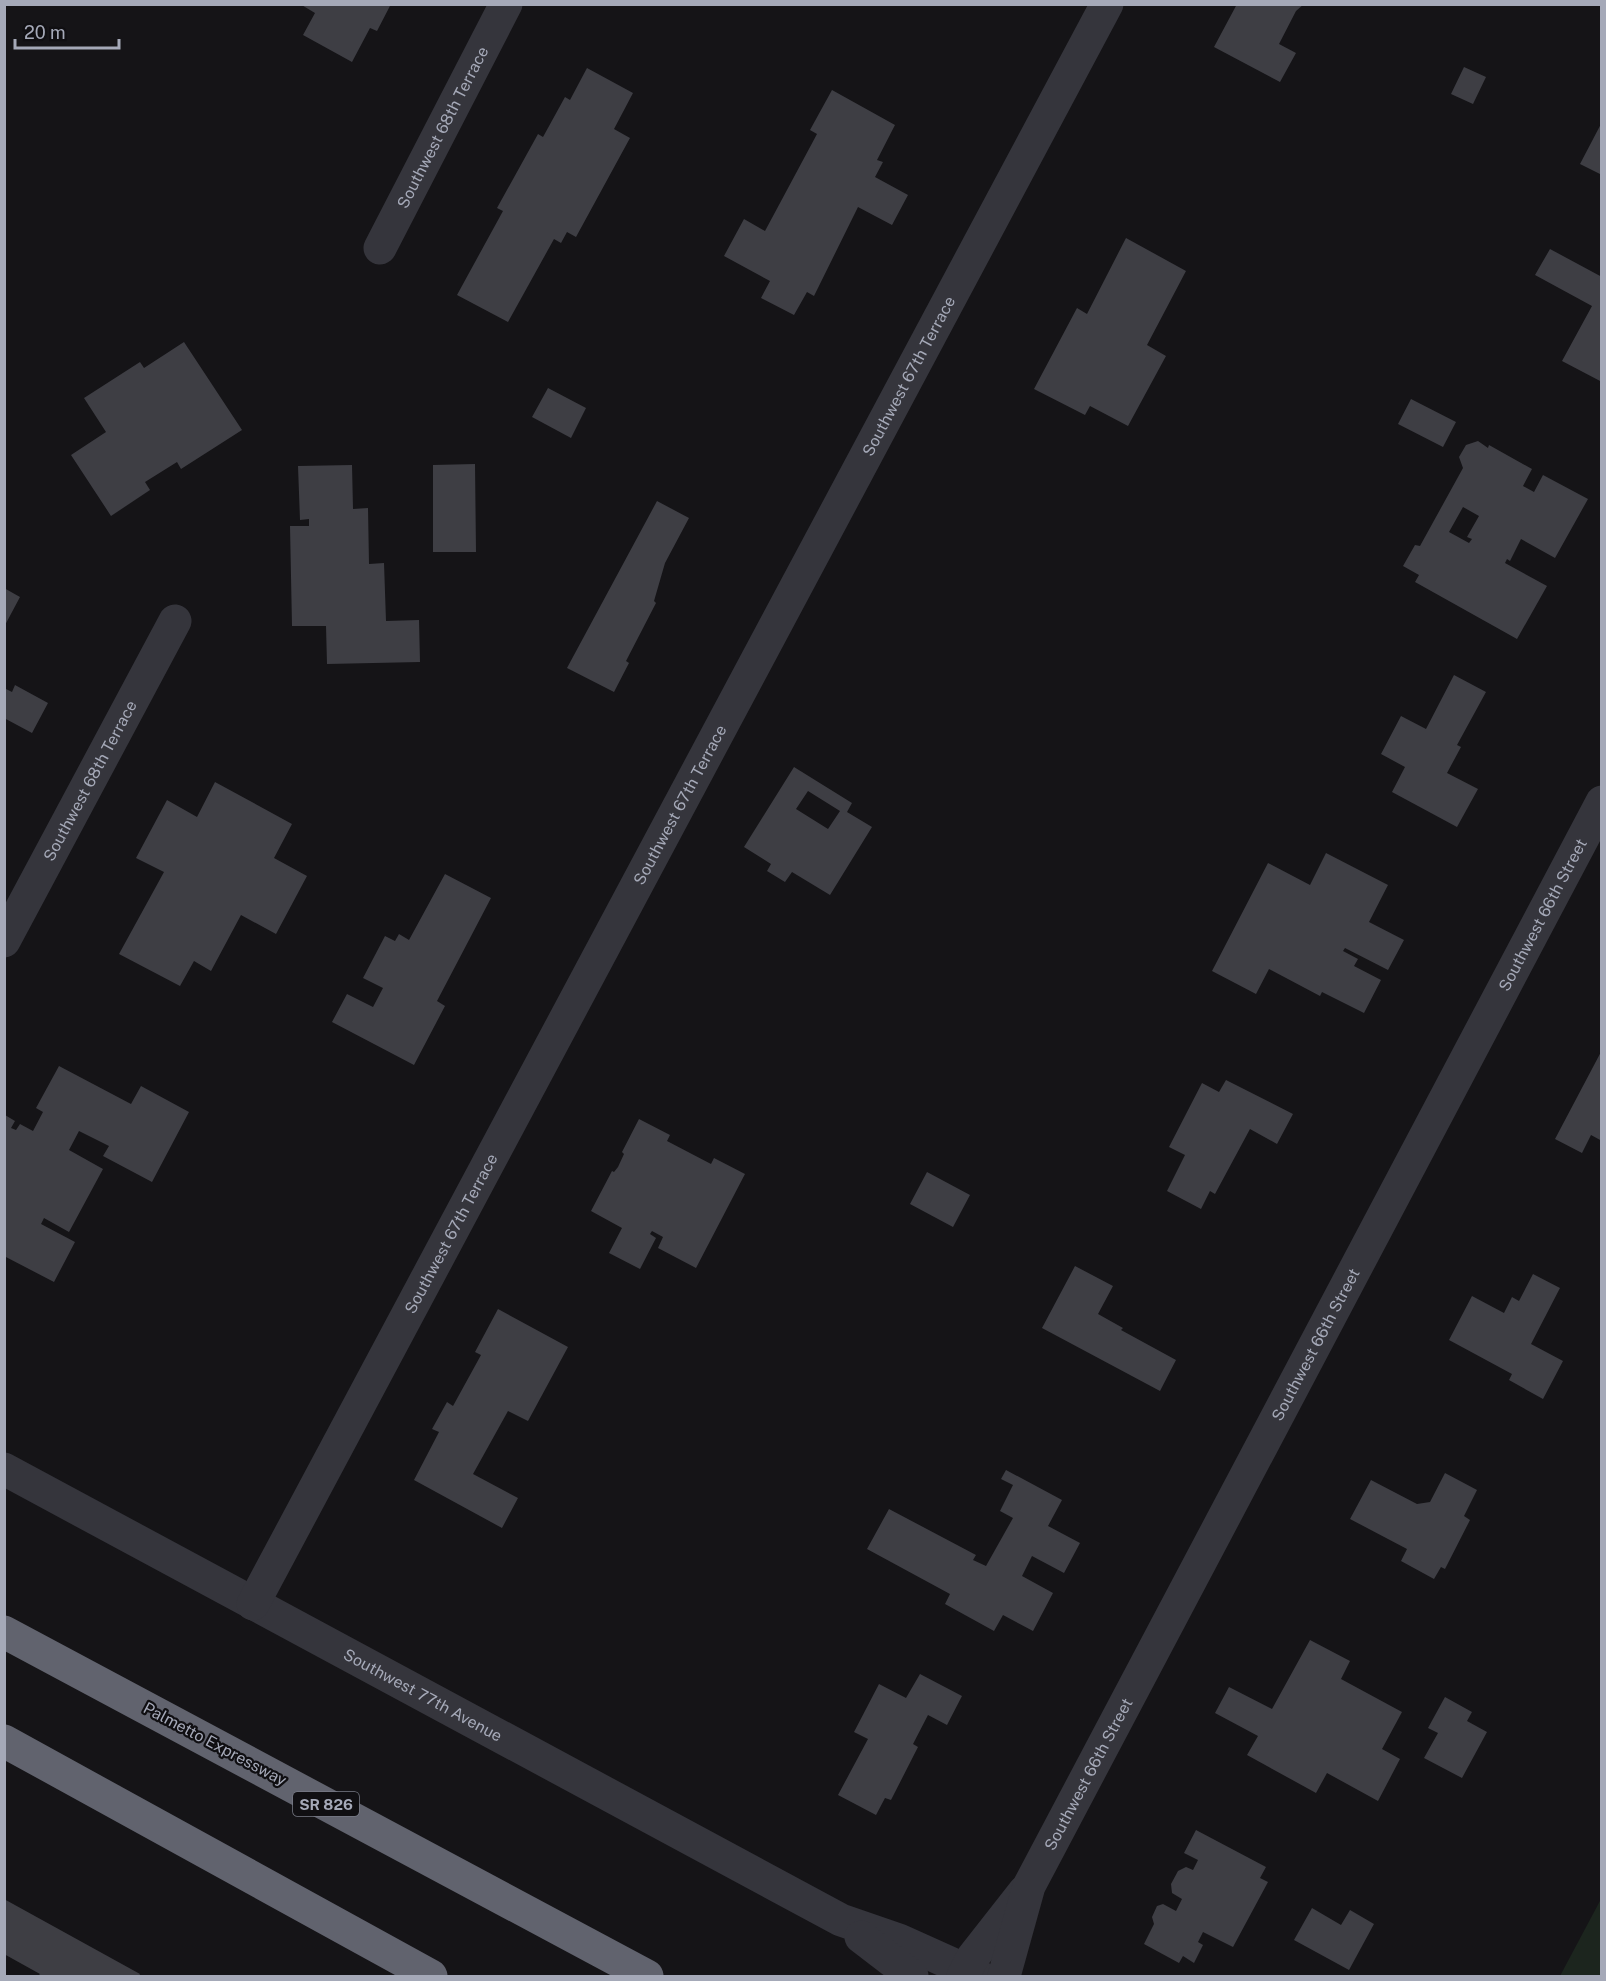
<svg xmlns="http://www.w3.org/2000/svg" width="1606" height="1981" viewBox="0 0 1606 1981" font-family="'Public Sans',sans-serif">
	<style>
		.green { fill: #1c251e }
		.building { fill: #3e3e44; fill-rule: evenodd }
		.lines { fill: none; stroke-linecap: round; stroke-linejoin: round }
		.minor { stroke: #35353c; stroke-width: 33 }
		.highway { stroke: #61636e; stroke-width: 33 }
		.labels { text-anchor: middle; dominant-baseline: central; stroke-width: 4.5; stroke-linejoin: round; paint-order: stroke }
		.shield { fill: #100f12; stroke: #787b86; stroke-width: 1.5 }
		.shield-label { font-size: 15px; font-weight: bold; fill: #a5a9b8 }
		.street-label { font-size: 16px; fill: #a5a9b8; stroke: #100f12 }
	</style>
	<rect width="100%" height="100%" fill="#151417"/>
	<path class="green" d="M1601,1899V1976H1560Z"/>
	<path class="building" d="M300,4H391L377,31L370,28L352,62L303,35L315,13Z
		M1237,4H1304L1296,11L1279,44L1296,53L1280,82L1214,47Z
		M1464,67L1486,77L1473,104L1451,94Z
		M587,68L633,93L614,129L630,138L576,237L567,232L561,243L554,239L508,322L457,295L503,211L497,208L538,134L543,137L565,97L570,100Z
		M832,90L895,125L877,160L883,162L875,177L908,195L892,225L858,207L814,296L807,292L794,315L761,298L770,281L724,256L744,219L765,231L817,134L810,130Z
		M1602,122V175L1580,164Z
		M1126,238L1186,271L1147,345L1166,356L1128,426L1090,406L1085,415L1034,389L1077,308L1087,314Z
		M1550,249L1602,277V382L1562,361L1592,306L1535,275Z
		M184,342L242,430L181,469L177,462L145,482L150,490L111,516L71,455L106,432L84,398L140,362L144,368Z
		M548,388L586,408L571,438L532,417Z
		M1411,399L1456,422L1443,447L1398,424Z
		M1478,441L1488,448L1489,445L1532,469L1523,486L1534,492L1543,475L1588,499L1555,558L1521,539L1510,561L1507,559L1505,563L1547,586L1517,639L1415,582L1419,575L1403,566L1415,545L1420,546L1463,468L1459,457L1466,445ZM1463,507L1479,516L1467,537L1472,539L1469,543L1449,532Z
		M475,464L476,552H433V465Z
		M352,465L353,509L368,508L369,564L384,563L386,621L419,620L420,662L327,664L326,626H292L290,526H309V519L300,520L298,466Z
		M657,501L689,518L665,563L654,601L656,603L626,661L629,663L614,692L567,668Z
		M4,588L20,597L4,627Z
		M1454,675L1486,692L1457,745L1461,747L1447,773L1478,789L1457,827L1392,792L1405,767L1381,754L1401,716L1426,729Z
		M15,685L48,703L32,733L4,718V688L12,692Z
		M794,767L852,803L847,812L872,827L830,895L792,872L785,882L767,871L771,864L744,847ZM808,791L840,811L828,829L796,809Z
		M215,782L292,824L274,858L307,876L276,934L241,915L211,971L194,961L180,986L119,954L164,872L136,858L167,800L197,817Z
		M1326,853L1388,885L1369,922L1404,940L1388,970L1345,948L1343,951L1358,959L1354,966L1381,980L1364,1013L1322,992L1320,996L1269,969L1256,994L1212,971L1268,863L1310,885Z
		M445,874L491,898L437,1001L445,1006L414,1065L332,1022L347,994L373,1007L383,988L363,978L385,936L395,941L399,934L409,940Z
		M1602,1050V1141L1591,1135L1582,1153L1555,1139Z
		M59,1066L131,1104L141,1086L189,1112L152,1182L103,1156L109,1146L79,1131L69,1150L103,1169L69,1232L44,1218L41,1224L75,1242L54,1282L4,1256L5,1115L15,1121L11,1128L16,1130L20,1124L33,1131L43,1112L36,1108Z
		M1226,1080L1293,1114L1277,1144L1250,1129L1215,1194L1210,1191L1201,1209L1167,1191L1185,1155L1169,1147L1202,1083L1219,1092Z
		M639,1119L670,1135L667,1141L711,1164L714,1158L745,1174L696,1268L658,1248L663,1237L652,1231L650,1234L656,1238L640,1269L609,1253L622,1228L591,1211L612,1171L614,1172L618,1167L624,1154L622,1152Z
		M927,1172L970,1195L953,1227L910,1204Z
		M1075,1266L1113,1286L1098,1314L1123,1328L1121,1330L1176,1360L1160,1391L1042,1328Z
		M1533,1274L1560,1288L1531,1344L1563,1361L1543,1399L1509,1380L1512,1374L1449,1340L1472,1296L1504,1313L1512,1297L1519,1301Z
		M498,1309L568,1347L528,1421L508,1411L473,1474L518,1498L502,1528L414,1480L439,1432L432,1429L447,1402L453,1406L481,1355L475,1352Z
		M1006,1470L1062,1500L1048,1526L1080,1543L1064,1573L1032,1556L1022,1576L1053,1593L1033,1631L1003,1615L994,1631L945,1604L950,1594L867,1549L889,1509L976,1555L973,1560L986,1566L1013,1518L1000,1511L1013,1485L1001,1479Z
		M1445,1473L1477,1490L1464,1516L1470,1520L1445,1569L1441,1567L1434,1579L1401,1561L1407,1549L1350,1519L1371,1480L1417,1504L1430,1502Z
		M1310,1640L1350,1661L1341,1679L1402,1712L1382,1749L1400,1759L1378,1801L1327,1773L1316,1793L1247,1755L1258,1736L1215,1713L1229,1687L1272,1709Z
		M920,1674L962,1696L947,1725L928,1715L913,1744L918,1747L891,1800L885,1798L876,1815L838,1795L868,1739L854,1732L879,1684L906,1698Z
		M1445,1697L1472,1712L1467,1721L1487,1732L1462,1778L1424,1758L1438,1733L1428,1728Z
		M1196,1830L1266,1867L1260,1878L1268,1882L1233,1947L1203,1932L1198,1942L1203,1945L1194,1963L1183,1956L1179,1963L1144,1944L1154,1924L1152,1917L1157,1906L1163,1904L1176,1911L1182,1899L1172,1893L1171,1884L1178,1871L1186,1867L1193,1870L1198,1860L1184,1853Z
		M4,1899L140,1974L139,1976H38L40,1974L4,1954Z
		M1312,1908L1341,1925L1350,1910L1374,1924L1349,1970L1294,1940Z"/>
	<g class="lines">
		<g class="minor">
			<path id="s1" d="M380,248L506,4"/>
			<path id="s2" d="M4,941L175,621"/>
			<path id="s3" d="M4,1469L841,1920L899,1940L979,1976"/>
			<path id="s4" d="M253,1604L1107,4"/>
			<path d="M861,1937L912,1976"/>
			<path d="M963,1976L973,1957L1024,1892"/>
			<path id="s5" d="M1004,1976L1029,1886L1602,802"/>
		</g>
		<path class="highway" d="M4,1632L647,1976
			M4,1741L431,1976"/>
	</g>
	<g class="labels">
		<rect class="shield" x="293" y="1792" width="66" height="24" rx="4.5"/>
		<g class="shield-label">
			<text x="326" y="1804">SR 826</text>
		</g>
		<g class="street-label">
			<text stroke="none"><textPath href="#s1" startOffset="136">Southwest 68th Terrace</textPath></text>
			<text stroke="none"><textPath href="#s4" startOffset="1392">Southwest 67th Terrace</textPath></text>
			<text stroke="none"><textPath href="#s2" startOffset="182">Southwest 68th Terrace</textPath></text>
			<text stroke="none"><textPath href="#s4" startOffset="906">Southwest 67th Terrace</textPath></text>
			<text stroke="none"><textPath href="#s5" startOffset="1192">Southwest 66th Street</textPath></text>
			<text stroke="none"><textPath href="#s4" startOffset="420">Southwest 67th Terrace</textPath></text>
			<text stroke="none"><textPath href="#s5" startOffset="706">Southwest 66th Street</textPath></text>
			<text stroke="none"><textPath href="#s3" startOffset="476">Southwest 77th Avenue</textPath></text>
			<text transform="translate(215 1744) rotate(28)">Palmetto Expressway</text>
			<text stroke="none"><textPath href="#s5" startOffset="220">Southwest 66th Street</textPath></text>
		</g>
	</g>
	<rect width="1606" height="1981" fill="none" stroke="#a5a9b8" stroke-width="12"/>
	<path d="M15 39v9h104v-9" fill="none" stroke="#a5a9b8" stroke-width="3"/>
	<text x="24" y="39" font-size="18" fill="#a5a9b8" stroke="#100f12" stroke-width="4.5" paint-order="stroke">20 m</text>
</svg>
